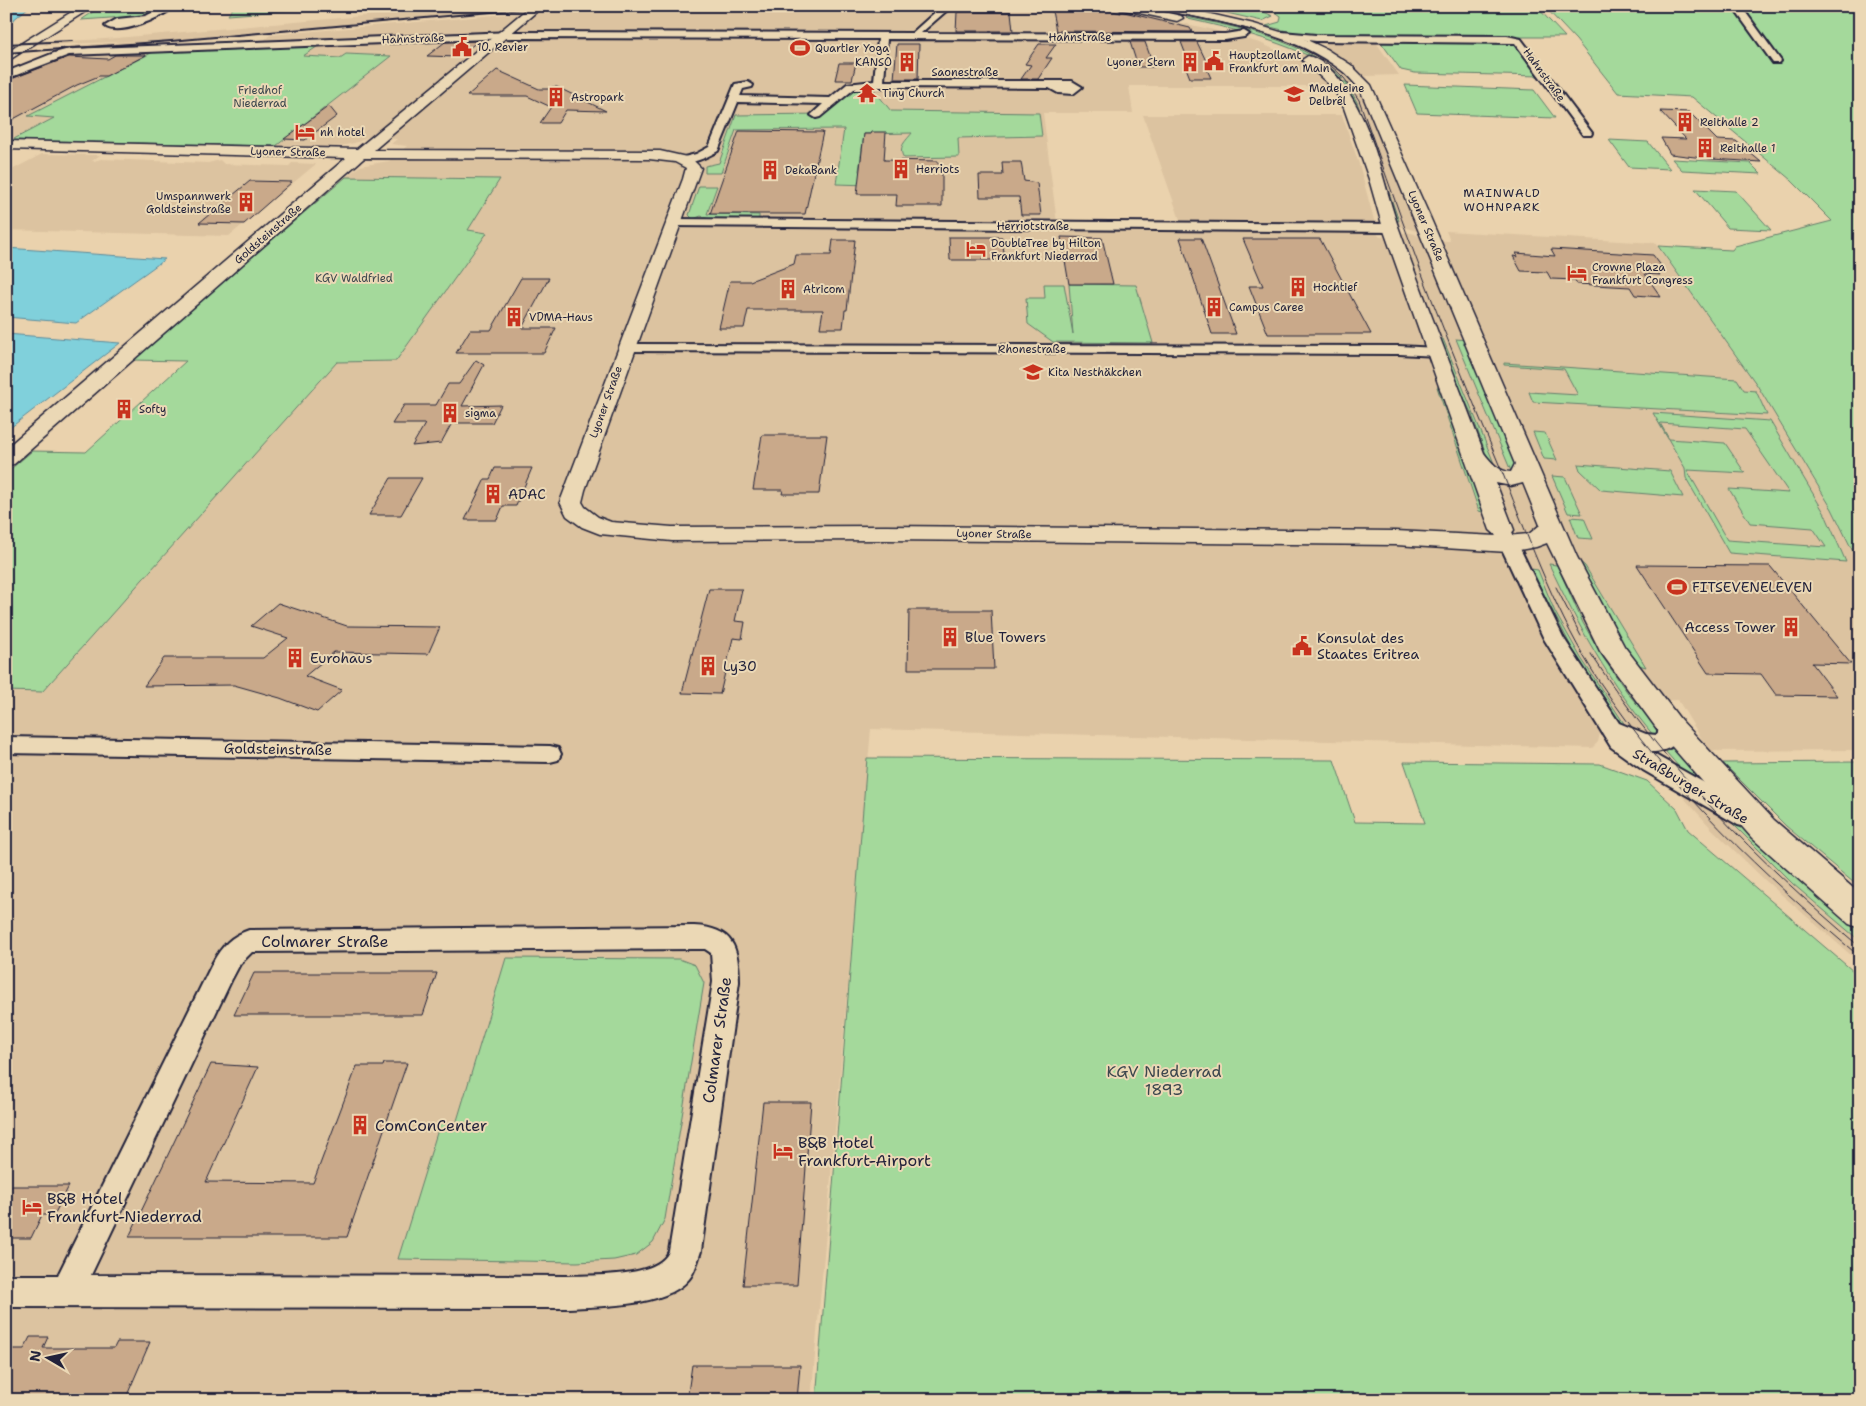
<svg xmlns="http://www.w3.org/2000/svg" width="1866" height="1406" viewBox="0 0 1866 1406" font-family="'Shantell Sans',sans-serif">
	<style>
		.built { fill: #dcc3a0 }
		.green { fill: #a4d99b; stroke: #637e6b; fill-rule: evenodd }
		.water { fill: #80d0db; stroke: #5a8a9b }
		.building { fill: #c9a98a; stroke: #22223b }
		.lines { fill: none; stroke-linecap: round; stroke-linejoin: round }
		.street-casing { stroke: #22223b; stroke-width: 4 }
		.secondary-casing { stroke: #22223b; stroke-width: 3 }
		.street { fill: #ebd8b5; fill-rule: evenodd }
		.secondary { fill: #ebd8b5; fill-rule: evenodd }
		.tram { stroke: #22223b; stroke-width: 1 }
		.rail { stroke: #22223b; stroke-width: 2 }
		.labels { text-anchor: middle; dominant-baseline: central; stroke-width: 4; stroke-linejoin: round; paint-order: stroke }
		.far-street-label { font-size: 11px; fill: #22223b; stroke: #ebd8b5 }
		.far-poi-label { font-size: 11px; fill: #22223b; stroke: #ebd8b5; text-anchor: start }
		.far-park-label { font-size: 11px; fill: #3c474e; stroke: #ebd8b5 }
		.far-neighbourhood-label { font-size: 12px; letter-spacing: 1px; fill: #22223b; stroke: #ebd8b5 }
		.poi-label { font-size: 14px; fill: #22223b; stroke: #ebd8b5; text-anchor: start }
		.street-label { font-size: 14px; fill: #22223b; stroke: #ebd8b5 }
		.near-street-label { font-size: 16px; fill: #22223b; stroke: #ebd8b5 }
		.near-park-label { font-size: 16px; fill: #3c474e; stroke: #ebd8b5 }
		.near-poi-label { font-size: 16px; fill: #22223b; stroke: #ebd8b5; text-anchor: start }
	</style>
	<rect width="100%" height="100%" fill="#ead2ad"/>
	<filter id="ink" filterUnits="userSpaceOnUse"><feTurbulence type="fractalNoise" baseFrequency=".02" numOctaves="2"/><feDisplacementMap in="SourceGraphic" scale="10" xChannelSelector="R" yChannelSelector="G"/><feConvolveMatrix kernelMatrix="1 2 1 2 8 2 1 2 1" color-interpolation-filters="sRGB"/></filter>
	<g filter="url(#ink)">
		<path class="built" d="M475,6H522V10L67,50L71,46L137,41L44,45L48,42L105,39Z
			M597,6H1107L1218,31L1260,43L1289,56L1304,54L1251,34L1186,17L1193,16L1236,25L1326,49L1325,44L1337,40L1375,41L1399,75L1366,76L1373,86H1361L1420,232L1396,225L1342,86H1129L1133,113H1043L1058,231H1184L1143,115H1342L1359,164L1378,235L1380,237L1400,238L1399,234L1406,232L1415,234L1423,240L1450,241L1446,231L1655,243L1757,385L1832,509L1860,566V750L1709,751L1678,700L1635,702L1660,730L1656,738L1622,724L1607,702L1584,703L1600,733L1598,742L1592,748L871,729L811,1400H6V691L42,692L337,362L396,361L487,233L467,230L499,179L346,177L360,166L389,161L407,146L391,144L397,139L367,137L358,142L337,147L276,146L390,56L346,54L340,58L302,56L319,46L262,42L270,35Z
			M184,50L12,140L6,139V79L67,54Z
			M42,154L100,155L92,161H94L101,159L208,163L220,160L224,164L289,166L292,163L316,164L229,236L6,230V173Z
			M1667,779L1714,805L1860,926V963L1766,881L1712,829Z"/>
		<path class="green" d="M102,6H162L140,16L81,20Z
			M238,6H348L228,15L233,8Z
			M1196,6H1256L1257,9L1273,16L1262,21Z
			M1267,6H1536L1565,37H1512L1540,76L1415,73L1401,70L1380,41L1304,35L1266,26L1280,22L1281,16Z
			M1544,6H1860V566L1832,509L1757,385L1658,246L1732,250L1735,246L1832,221L1791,180L1692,97L1618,93L1576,40Z
			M1186,17C1236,27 1306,40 1343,79C1330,74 1320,61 1307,55C1269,38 1229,28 1188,19Z
			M320,45L303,56L340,58L346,54L391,56L276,146L12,140L54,118L28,116L155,51Z
			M1338,81L1346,82L1357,102L1399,221L1394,220Z
			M1405,85L1534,90L1555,118L1417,113Z
			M874,90L891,111L1039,113L1042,136L958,138L959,157L904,158C897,147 906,141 912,133L864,134L859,171L869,185L836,184L844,129L736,130L721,173H705V166L719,163L736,115L822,114L835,102L843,91Z
			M1609,140L1648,142L1670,169L1629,167Z
			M1672,159L1750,163L1761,174L1682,170Z
			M346,177L500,179L468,230L487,233L396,361L337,362L42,692L6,691V473L32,451L86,452L186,361L131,360Z
			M699,186H717L707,214L759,215V219H709L701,216L693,219L689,215Z
			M1695,189L1736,191L1771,230L1728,228Z
			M1044,284H1064L1073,334L1069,284L1136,285L1153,343L1053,342L1028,324L1026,298H1045Z
			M1437,338L1443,339L1498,473L1491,468L1472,415Z
			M1456,339L1468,340L1520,470L1513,476Z
			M1504,363L1737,379L1744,390L1756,391L1767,415L1533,402L1529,392L1578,395L1564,369L1504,365Z
			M1437,387H1441L1485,513L1479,511Z
			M1653,413L1770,421L1825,514L1846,562L1729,553L1686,478L1685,468ZM1660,423L1745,429L1789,493L1729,489L1750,523L1813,528L1826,547L1727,540L1687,470L1745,473L1725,443L1669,439Z
			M1533,432L1545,433L1557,460L1544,459Z
			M1578,464L1670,471L1683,497L1601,490L1580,470Z
			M1552,476L1565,477L1582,514L1568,513Z
			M1570,517L1584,518L1593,539L1578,538Z
			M1578,560L1585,566L1646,667L1631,663Z
			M1549,564L1557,565L1583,623L1604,659L1630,696L1660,730L1654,736C1610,684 1578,626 1549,564Z
			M1531,569L1538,570L1555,612L1581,658L1631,734L1622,724L1577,658Z
			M1673,748L1677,749L1718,795L1692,782L1666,752Z
			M867,758L1334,760L1355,822L1425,823L1404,762L1600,764L1647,781L1677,809L1688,830L1860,977V1400H816Z
			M1860,762V888L1786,826L1723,763Z
			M1714,805L1745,826L1860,926V941L1793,884Z
			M506,958L679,959L695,965L704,983L665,1219L653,1242L636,1255L614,1260L577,1262L398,1259L440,1123L456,1124Z"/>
		<path class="water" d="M6,6H30L6,26Z
			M6,248L165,259L76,323L6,317Z
			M6,334L120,343L6,431Z"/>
		<path class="building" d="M1051,6H1092L1121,13L1120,11L1190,28L1192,32L1056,31Z
			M957,12H1011L1013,31H956Z
			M478,41L458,57L427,56L445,42Z
			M1130,42H1145L1154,67H1138Z
			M1181,42H1197L1208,65H1205L1211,78H1190L1183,60H1188Z
			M897,44H919L918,79H894Z
			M1039,44H1056L1046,58H1052L1038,79H1021L1031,65L1025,64Z
			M115,55H146L106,76H99L77,85L6,123V81L69,57L108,59Z
			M839,63H856L852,80H835Z
			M497,70L539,89H550L552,87H557L606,111L566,110L558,123H540L551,107L527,96H467Z
			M329,106L337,116L305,140L284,139Z
			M1660,111L1689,112L1717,140L1736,141L1761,162L1711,159L1670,154L1661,138L1686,139Z
			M739,131L823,132L805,214H710Z
			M872,132H886L884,160L938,161V164H942V206H896L897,194H857L864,134H871Z
			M1002,162H1021L1024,181L1037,183L1041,215H1021L1019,197H980L979,175H1003Z
			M250,181L292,182L244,224L199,223Z
			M949,237H1002L1005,260H950Z
			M1061,237L1102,238L1113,284H1069Z
			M1180,238H1201L1236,334H1212Z
			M1243,239H1320L1371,334H1268L1249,286H1263Z
			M833,240H855L847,310H845L843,328H820L823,310H748L744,328H719L730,281H750L794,264L796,255H831Z
			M1551,249L1653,255L1665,271H1657L1660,275L1645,274L1661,297L1635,295L1630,287L1577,284L1575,280L1551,279L1547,272L1521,271L1513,256L1518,257L1516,253L1555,256Z
			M521,278H549L522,328H556L544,353H456L470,330H491Z
			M476,360L484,365L462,406L501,405L492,423H452L441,443L412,446L425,424H392L404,405H436L448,384H459Z
			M762,435H827L819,494H782L783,490H753Z
			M495,468H532L516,506H503L497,520H465L485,479H490Z
			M391,478H422L401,515H369Z
			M1637,565L1770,566L1851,664L1812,663L1837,696L1776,695L1761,674L1708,673Z
			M709,589H742L735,621L745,622L742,639L733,638L720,694L682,693Z
			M278,603L347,626L440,627L428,654L334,652L305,676L342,690L317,712L280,698L234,685L144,686L164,658H263L288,638L251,626Z
			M909,610H991L994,669H908Z
			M254,973H437L423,1015H234Z
			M384,1063H407L347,1237H129L211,1064L258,1067L206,1182L313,1183L357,1066H383Z
			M763,1102H811L797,1285H743Z
			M6,1186H69L54,1215H42L31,1238H6Z
			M30,1337H48L43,1348H114L117,1342H150L125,1400H6V1349H24Z
			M692,1365H800L797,1400H687Z"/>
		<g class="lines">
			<defs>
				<path id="street" d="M164,6H175C163,17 119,37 105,26L117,19L146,16Z
					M942,6H952L921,33L1225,34L1244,31L1249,34L1244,37L1225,40L887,39L884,81H1072L1082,87L1073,94L1058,93L1049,88L879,87L854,89L820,117L816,118L811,115L823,104L738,102L718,151C707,157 692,165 680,162L678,160L680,158L696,154L709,147L735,84L748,82L753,85L752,87L743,89L740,96L830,98L847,84L874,81L878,39L512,38L69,55L6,79V72L54,53L69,49L512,32L912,33Z
					M1732,6H1741L1781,61L1779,63H1773Z
					M1282,32L1316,35L1507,36L1521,39L1592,133L1591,135H1583L1515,43L1316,41L1279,37L1277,35Z
					M675,219L1391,224L1397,228L1391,232L671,226L669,223Z
					M626,344L1399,346L1437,348L1442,349L1444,352L1442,355L1437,356L1399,354L621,351L619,348L621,345Z
					M1502,524L1508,526L1511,530L1563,637L1619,723L1646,734L1657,735L1662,720L1670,718L1678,720C1689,740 1668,753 1650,752L1754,811L1758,818L1754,825L1746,827L1738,825L1643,770L1611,747L1544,639L1493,530L1496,526Z
					M6,737L550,746L558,748L561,754L558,760L550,762L6,753Z
					M694,926C733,928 739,947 739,982L701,1251C698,1260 695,1272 689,1279C666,1307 601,1306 568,1308L6,1307V1275H58L213,962C222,946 231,936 249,930ZM694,949H705L711,953L713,982L669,1251C659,1278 593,1275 568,1276L91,1275L232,979L240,964L252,952Z"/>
				<path id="secondary" d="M81,6H94L6,62V53Z
					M1115,6H1137L1181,16L1183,18L1177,21L1120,9Z
					M1154,6H1175L1254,24L1307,40L1326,49L1351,65L1371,85L1430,217L1577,557L1624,646L1680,719L1774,820L1860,894V928L1849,924L1752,838L1660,733L1600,651L1547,543L1536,547L1508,552L1396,545L886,540L672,541L600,534L582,527L567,516L560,502L683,179L686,168L675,162L649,159L364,158L14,464L6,465V448L346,158L6,149V141L357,149L528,8L532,7L538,10L536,12L374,150L660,151L691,158L701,168L585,490L582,502L585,507L598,517L611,522L672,527L886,526L1396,531L1497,536L1490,530L1383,228L1369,179L1344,108L1334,89L1302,60L1308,56C1330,62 1347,88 1357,107C1377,145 1385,189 1399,229C1426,304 1456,378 1484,453C1491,462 1499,472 1511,472L1515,464L1360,89C1354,83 1348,75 1341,70C1290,31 1220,23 1159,9ZM1496,483L1511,486L1523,483L1540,525L1529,534L1506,536L1510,535L1514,530Z"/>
			</defs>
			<use href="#street" class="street-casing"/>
			<use href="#secondary" class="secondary-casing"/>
			<use href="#street" class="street"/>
			<use href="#secondary" class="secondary"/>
			<path class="tram" d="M1137,6C1197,18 1301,31 1344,78C1349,84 1354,93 1359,100C1378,152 1396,205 1416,258C1443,330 1473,402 1503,474C1531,545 1557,617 1599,681C1670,788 1763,875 1860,957
				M1556,587L1581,636
				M1591,654C1668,771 1754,857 1860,947"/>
			<path class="rail" d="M467,7L472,6
				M6,44L72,41
				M6,53L171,41L556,6"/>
		</g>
	</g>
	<defs>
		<symbol id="civic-bare" viewBox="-9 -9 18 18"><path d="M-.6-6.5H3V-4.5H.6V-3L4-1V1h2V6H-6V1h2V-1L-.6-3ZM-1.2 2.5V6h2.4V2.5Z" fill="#c8321e" stroke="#ebd8b5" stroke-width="2.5" paint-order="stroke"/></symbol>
		<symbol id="stadium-bare" viewBox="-9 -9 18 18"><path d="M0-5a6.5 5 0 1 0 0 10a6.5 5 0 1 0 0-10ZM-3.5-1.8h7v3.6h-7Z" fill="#c8321e" stroke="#ebd8b5" stroke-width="2.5" paint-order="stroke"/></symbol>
		<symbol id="building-bare" viewBox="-9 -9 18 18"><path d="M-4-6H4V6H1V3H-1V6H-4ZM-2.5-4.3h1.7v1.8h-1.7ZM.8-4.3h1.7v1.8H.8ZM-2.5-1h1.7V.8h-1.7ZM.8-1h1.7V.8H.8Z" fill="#c8321e" stroke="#ebd8b5" stroke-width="2.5" paint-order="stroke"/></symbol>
		<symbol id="temple-bare" viewBox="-9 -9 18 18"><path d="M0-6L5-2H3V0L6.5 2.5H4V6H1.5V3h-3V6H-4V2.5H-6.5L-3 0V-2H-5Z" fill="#c8321e" stroke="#ebd8b5" stroke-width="2.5" paint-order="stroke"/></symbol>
		<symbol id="school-bare" viewBox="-9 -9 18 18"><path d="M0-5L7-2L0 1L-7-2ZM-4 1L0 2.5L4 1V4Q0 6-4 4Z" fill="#c8321e" stroke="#ebd8b5" stroke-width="2.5" paint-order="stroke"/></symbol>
		<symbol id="hotel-bare" viewBox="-9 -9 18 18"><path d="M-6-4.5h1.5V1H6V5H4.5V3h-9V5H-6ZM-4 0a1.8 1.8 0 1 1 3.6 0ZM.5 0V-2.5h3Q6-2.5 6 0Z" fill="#c8321e" stroke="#ebd8b5" stroke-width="2.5" paint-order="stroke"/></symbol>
	</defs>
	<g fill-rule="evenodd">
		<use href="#civic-bare" x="448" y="33" width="28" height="28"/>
		<use href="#stadium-bare" x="786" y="34" width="28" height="28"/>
		<use href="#civic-bare" x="1200" y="47" width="28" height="28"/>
		<use href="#building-bare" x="893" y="48" width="28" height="28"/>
		<use href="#building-bare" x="1176" y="48" width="28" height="28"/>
		<use href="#temple-bare" x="853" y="79" width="28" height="28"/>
		<use href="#school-bare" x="1280" y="80" width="28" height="28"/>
		<use href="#building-bare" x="542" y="83" width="28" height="28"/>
		<use href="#building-bare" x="1671" y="108" width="28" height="28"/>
		<use href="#hotel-bare" x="291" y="118" width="28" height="28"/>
		<use href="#building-bare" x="1691" y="134" width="28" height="28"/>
		<use href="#building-bare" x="887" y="155" width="28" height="28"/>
		<use href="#building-bare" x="756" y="156" width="28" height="28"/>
		<use href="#building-bare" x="232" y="188" width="28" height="28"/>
		<use href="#hotel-bare" x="962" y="235" width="28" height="28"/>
		<use href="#hotel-bare" x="1563" y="259" width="28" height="28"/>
		<use href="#building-bare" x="1284" y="273" width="28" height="28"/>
		<use href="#building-bare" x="774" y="275" width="28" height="28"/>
		<use href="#building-bare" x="1200" y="293" width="28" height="28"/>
		<use href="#building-bare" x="500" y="303" width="28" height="28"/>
		<use href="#school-bare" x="1019" y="358" width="28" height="28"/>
		<use href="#building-bare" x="110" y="395" width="28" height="28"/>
		<use href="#building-bare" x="436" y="399" width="28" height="28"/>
		<use href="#building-bare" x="479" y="480" width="28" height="28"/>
		<use href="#stadium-bare" x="1663" y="573" width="28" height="28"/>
		<use href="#building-bare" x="1777" y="613" width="28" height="28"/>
		<use href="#building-bare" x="936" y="623" width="28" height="28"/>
		<use href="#civic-bare" x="1288" y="632" width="28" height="28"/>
		<use href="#building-bare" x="281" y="644" width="28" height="28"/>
		<use href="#building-bare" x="694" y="652" width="28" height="28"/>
		<use href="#building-bare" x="346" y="1111" width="28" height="28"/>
		<use href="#hotel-bare" x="769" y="1137" width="28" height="28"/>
		<use href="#hotel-bare" x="18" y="1193" width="28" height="28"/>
	</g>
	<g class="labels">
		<g class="far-street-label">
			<text x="1080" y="37">Hahnstraße</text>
			<text transform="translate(413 39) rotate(-2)">Hahnstraße</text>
			<text x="965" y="72">Saonestraße</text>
			<text transform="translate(1544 75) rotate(54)">Hahnstraße</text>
			<text transform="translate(288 152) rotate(1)">Lyoner Straße</text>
			<text x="1033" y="226">Herriotstraße</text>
			<text transform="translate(1426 226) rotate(67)">Lyoner Straße</text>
			<text transform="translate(268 234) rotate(-41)">Goldsteinstraße</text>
			<text x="1032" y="349">Rhonestraße</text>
			<text transform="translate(606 402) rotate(-70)">Lyoner Straße</text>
			<text transform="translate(994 534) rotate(1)">Lyoner Straße</text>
		</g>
		<g class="far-poi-label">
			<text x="477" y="47">10. Revier</text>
			<text x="815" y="48">Quartier Yoga</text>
			<text x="1229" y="55">Hauptzollamt<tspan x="1229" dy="13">Frankfurt am Main</tspan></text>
			<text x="892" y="62" text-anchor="end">KANSO</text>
			<text x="1175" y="62" text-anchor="end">Lyoner Stern</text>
			<text x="1309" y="88">Madeleine<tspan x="1309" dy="13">Delbrêl</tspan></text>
			<text x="882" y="93">Tiny Church</text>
			<text x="571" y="97">Astropark</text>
			<text x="1700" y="122">Reithalle 2</text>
			<text x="320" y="132">nh hotel</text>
			<text x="1720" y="148">Reithalle 1</text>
			<text x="916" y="169">Herriots</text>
			<text x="785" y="170">DekaBank</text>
			<text x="231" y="196" text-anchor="end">Umspannwerk<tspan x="231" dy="13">Goldsteinstraße</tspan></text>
			<text x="991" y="243">DoubleTree by Hilton<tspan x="991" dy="13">Frankfurt Niederrad</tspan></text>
			<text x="1592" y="267">Crowne Plaza<tspan x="1592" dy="13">Frankfurt Congress</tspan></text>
			<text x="1313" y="287">Hochtief</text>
			<text x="803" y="289">Atricom</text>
			<text x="1229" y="307">Campus Caree</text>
			<text x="529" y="317">VDMA-Haus</text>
			<text x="1048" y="372">Kita Nesthäkchen</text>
			<text x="139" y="409">Softy</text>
			<text x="465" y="413">sigma</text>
		</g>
		<g class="far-park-label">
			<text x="260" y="90">Friedhof<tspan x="260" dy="13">Niederrad</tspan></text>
			<text x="354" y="278">KGV Waldfried</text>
		</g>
		<g class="far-neighbourhood-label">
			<text x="1502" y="193">MAINWALD<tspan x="1502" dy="14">WOHNPARK</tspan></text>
		</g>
		<g class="poi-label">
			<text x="508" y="494">ADAC</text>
			<text x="1692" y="587">FITSEVENELEVEN</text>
			<text x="1776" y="627" text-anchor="end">Access Tower</text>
			<text x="965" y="637">Blue Towers</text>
			<text x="1317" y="638">Konsulat des<tspan x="1317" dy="16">Staates Eritrea</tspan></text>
			<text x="310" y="658">Eurohaus</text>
			<text x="723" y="666">Ly30</text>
		</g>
		<g class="street-label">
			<text transform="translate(278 749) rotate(1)">Goldsteinstraße</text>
			<text transform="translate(1691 786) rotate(31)">Straßburger Straße</text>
		</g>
		<g class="near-street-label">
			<text x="325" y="941">Colmarer Straße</text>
			<text transform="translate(717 1040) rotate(-82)">Colmarer Straße</text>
		</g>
		<g class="near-park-label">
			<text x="1164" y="1071">KGV Niederrad<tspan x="1164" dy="18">1893</tspan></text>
		</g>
		<g class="near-poi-label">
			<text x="375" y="1125">ComConCenter</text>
			<text x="798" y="1142">B&amp;B Hotel<tspan x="798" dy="18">Frankfurt-Airport</tspan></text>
			<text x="47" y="1198">B&amp;B Hotel<tspan x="47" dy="18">Frankfurt-Niederrad</tspan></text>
		</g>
	</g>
	<rect width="1866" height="1406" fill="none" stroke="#ebd8b5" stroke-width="25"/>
	<rect x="12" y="12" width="1841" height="1381" fill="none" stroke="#22223b" stroke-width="2" filter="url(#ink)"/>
	<g transform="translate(48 1358) rotate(279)" stroke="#ebd8b5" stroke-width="4" paint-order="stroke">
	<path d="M0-4L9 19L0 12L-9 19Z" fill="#22223b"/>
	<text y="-8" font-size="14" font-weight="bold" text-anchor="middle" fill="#22223b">N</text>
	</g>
</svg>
